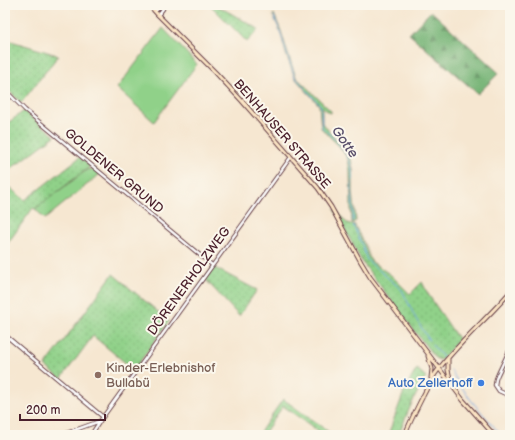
<svg xmlns="http://www.w3.org/2000/svg" width="515" height="440" viewBox="0 0 515 440" font-family="'Balsamiq Sans',sans-serif">
	<style>
		.grass { fill: url(#grass-dots); stroke: #6d785a }
		.forest { fill: url(#forest-firs); stroke: #5f6950 }
		.green { fill: #90d189; stroke: #6d785a }
		.lines { fill: none; stroke-linecap: round; stroke-linejoin: round }
		.stream { stroke: #79aae4; stroke-width: 1 }
		.minor-casing { stroke: #643d44; stroke-width: 4.5 }
		.secondary-casing { stroke: #643d44; stroke-width: 5 }
		.minor { stroke: #fff; stroke-width: 2.5 }
		.secondary { stroke: #fce5c4; stroke-width: 3 }
		.education-dot { fill: #8d6e63; stroke: #fbf7ec; stroke-width: 1.5 }
		.shop-dot { fill: #3f7fe0; stroke: #fbf7ec; stroke-width: 1.5 }
		.labels { text-anchor: middle; dominant-baseline: central; stroke-width: 4; stroke-linejoin: round; paint-order: stroke }
		.street-label { font-size: 13px; fill: #4a1f2b; stroke: #fbf7ec }
		.education-label { font-size: 13px; fill: #785e54; stroke: #fbf7ec; text-anchor: start }
		.shop-label { font-size: 13px; fill: #366cbe; stroke: #fbf7ec; text-anchor: end }
		.water-label { font-size: 14px; font-style: italic; fill: #5a506c; stroke: #fbf7ec }
	</style>
	<defs>
		<pattern id="grass-dots" width="8" height="8" patternUnits="userSpaceOnUse"><rect width="8" height="8" fill="#90d189"/><path d="M2 2h.1M6 6h.1" fill="none" stroke="#7eb376" stroke-width="1.8" stroke-linecap="round"/></pattern>
		<pattern id="forest-firs" width="22" height="20" patternUnits="userSpaceOnUse"><rect width="22" height="20" fill="#74b375"/><path d="M5 1l3.5 6h-7zM16 11l3.5 6h-7z" fill="#619160"/></pattern>
	</defs>
	<rect width="100%" height="100%" fill="#fbf7ec"/>
	<filter id="ink" filterUnits="userSpaceOnUse"><feTurbulence type="fractalNoise" baseFrequency=".025" numOctaves="2"/><feDisplacementMap in="SourceGraphic" scale="8" xChannelSelector="R" yChannelSelector="G"/><feConvolveMatrix kernelMatrix="1 2 1 2 8 2 1 2 1" color-interpolation-filters="sRGB"/></filter>
	<filter id="wash" filterUnits="userSpaceOnUse"><feTurbulence type="fractalNoise" baseFrequency=".012" numOctaves="4" result="noise"/><feDisplacementMap in="SourceGraphic" scale="16" xChannelSelector="R" yChannelSelector="G"/><feGaussianBlur stdDeviation="0.9" result="paint"/><feColorMatrix in="noise" values="0 0 0 0 0 0 0 0 0 0 0 0 0 0 0 0 0 1.4 0 .05"/><feComposite in="paint" operator="in"/></filter>
	<g filter="url(#wash)">
		<rect width="100%" height="100%" fill="#f6e7d1"/>
		<path class="grass" d="M210,5H216L257,28L258,30L247,42Z
			M274,14L281,31L288,54L296,77L331,111V113H330L322,107V123L342,146L351,159L353,170V192L356,221L352,223L351,208L350,171L348,159L340,147L321,128L319,105L295,78L286,54L280,31L273,15Z
			M8,40L54,54L58,56L21,103L5,87V45Z
			M24,111L55,136L5,173V125Z
			M80,157L91,166L35,209L33,208L5,247V184L25,200Z
			M334,209C342,214 344,226 354,224L365,246L369,258L372,262L391,275L410,294L422,282L428,294L459,340L442,359L440,360L435,358L372,275L362,262Z
			M213,267L257,290L239,316L205,279Z
			M113,274L169,321L134,370L93,336L61,379L45,366Z
			M417,369L426,377C415,395 406,415 399,435H388L405,389L416,370Z
			M283,399L333,435H324L283,406L263,435H258Z"/>
		<path class="forest" d="M431,11L499,73L478,94L409,34Z"/>
		<path class="green" d="M163,28L197,64L154,122L117,88Z
			M93,168L100,174L45,219L35,209L88,169L89,170Z"/>
		<g class="lines">
			<path class="stream" d="M269,5L272,11
				M274,16L280,31L287,54L295,77L321,106L322,127C334,139 350,152 352,171C353,178 351,186 352,193C352,203 354,212 353,221
				M353,225L362,245L367,260L402,290L416,319L429,340
				M432,345L443,357
				M451,370L456,379L470,399L501,435"/>
		</g>
	</g>
	<g filter="url(#ink)">
		<g class="lines">
			<defs>
				<path id="minor" d="M155,11L164,5
					M158,15L163,9V5
					M5,90L25,110L212,265
					M5,335L103,417
					M510,349L498,374L496,379L495,385L499,391L510,396
					M61,435L100,421
					M91,435L100,421L291,157"/>
				<path id="secondary" d="M149,5L158,15L216,73L242,101L318,188L331,207L361,262L370,277L463,400L494,435
					M428,356L432,369L431,378
					M448,358V370L451,382
					M405,435C409,424 414,414 419,404C424,394 429,384 435,374C457,344 486,320 510,292"/>
			</defs>
			<use href="#minor" class="minor-casing"/>
			<use href="#secondary" class="secondary-casing"/>
			<use href="#minor" class="minor"/>
			<use href="#secondary" class="secondary"/>
		</g>
	</g>
	<circle class="education-dot" cx="98" cy="375" r="4"/>
	<circle class="shop-dot" cx="481" cy="383" r="4"/>
	<g class="labels">
		<g class="street-label">
			<text transform="translate(282 134) rotate(49)">BENHAUSER STRASSE</text>
			<text transform="translate(114 171) rotate(40)">GOLDENER GRUND</text>
			<text transform="translate(189 281) rotate(-54)">DÖRENERHOLZWEG</text>
		</g>
		<g class="education-label">
			<text x="106" y="368">Kinder-Erlebnishof<tspan x="106" dy="15">Bullabü</tspan></text>
		</g>
		<g class="shop-label">
			<text x="473" y="383">Auto Zellerhoff</text>
		</g>
		<g class="water-label">
			<text transform="translate(345 142) rotate(55)">Gotte</text>
		</g>
	</g>
	<rect width="515" height="440" fill="none" stroke="#fbf7ec" stroke-width="20"/>
	<path d="M20 414v6h85v-6" fill="none" stroke="#4a1f2b" stroke-width="2"/>
	<text x="26" y="414" font-size="12" fill="#4a1f2b" stroke="#fbf7ec" stroke-width="3" paint-order="stroke">200 m</text>
</svg>
